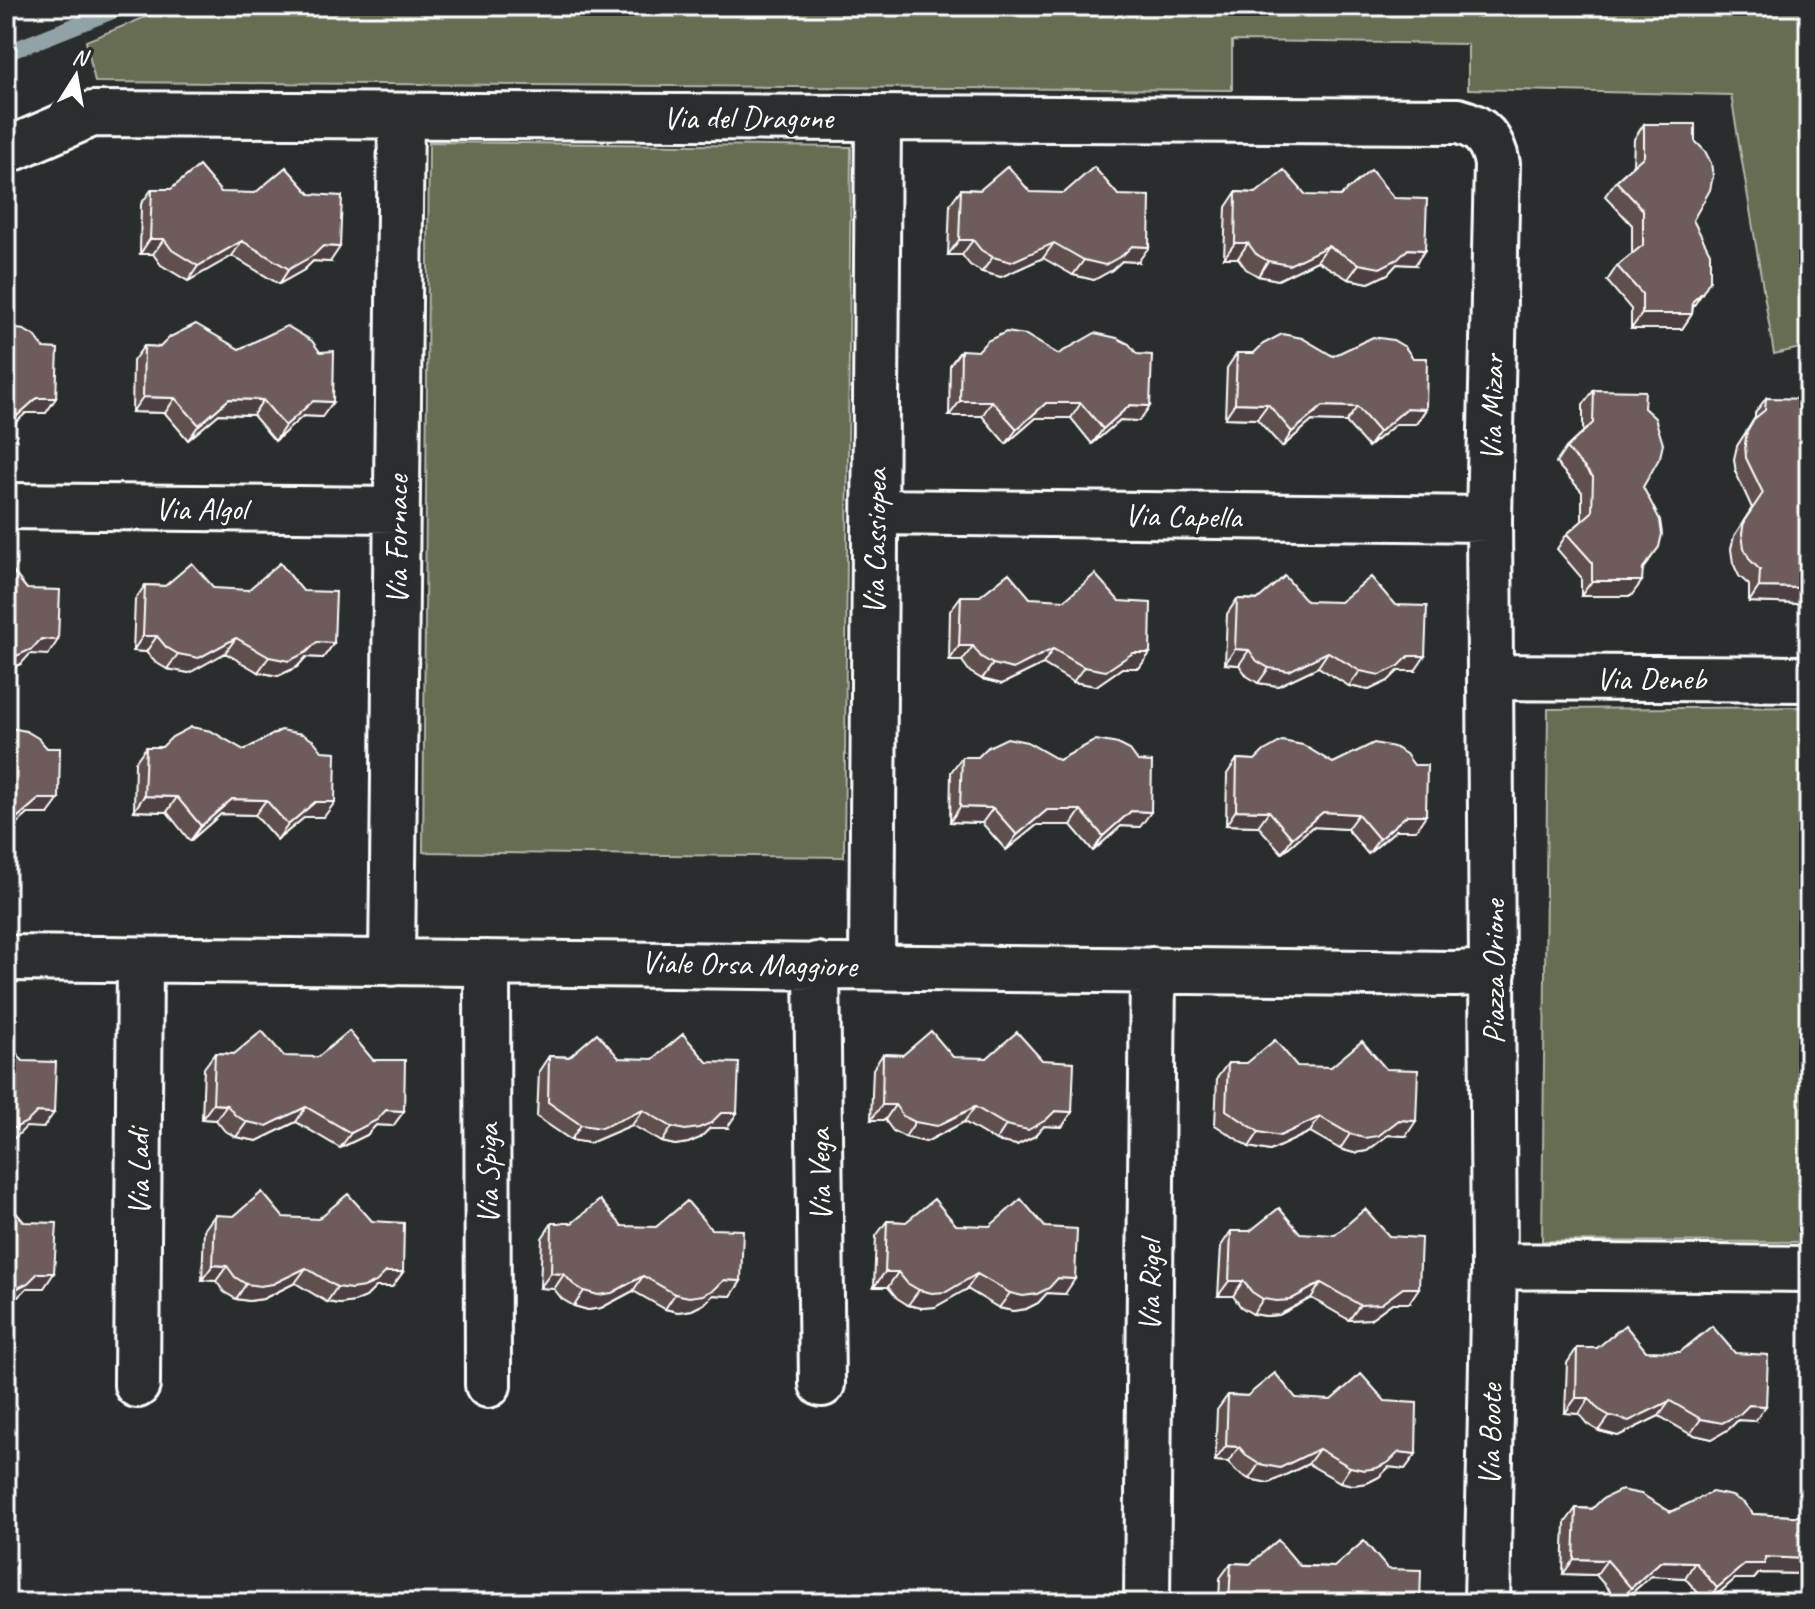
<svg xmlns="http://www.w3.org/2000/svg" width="1815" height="1609" viewBox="0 0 1815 1609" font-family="Caveat,sans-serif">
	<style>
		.green { fill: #656d53; stroke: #b2b6a9; stroke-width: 2 }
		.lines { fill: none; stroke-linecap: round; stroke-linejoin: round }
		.stream { stroke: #92a3a7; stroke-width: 16 }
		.street-casing { stroke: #fff; stroke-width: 50 }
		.street { stroke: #2a2d2e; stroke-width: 44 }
		.wall { fill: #5f4f4e; stroke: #fff; stroke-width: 2 }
		.shaded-wall { fill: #4d4040; stroke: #fff; stroke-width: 2 }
		.building { fill: #6e5c5b; stroke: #fff; stroke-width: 2 }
		.labels { text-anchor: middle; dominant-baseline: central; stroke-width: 7; stroke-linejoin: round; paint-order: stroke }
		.street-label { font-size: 32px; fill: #fff; stroke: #2a2d2e }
	</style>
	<rect width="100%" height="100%" fill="#2a2d2e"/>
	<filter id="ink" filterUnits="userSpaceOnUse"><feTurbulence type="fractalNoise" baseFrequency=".0125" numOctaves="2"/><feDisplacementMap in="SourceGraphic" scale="16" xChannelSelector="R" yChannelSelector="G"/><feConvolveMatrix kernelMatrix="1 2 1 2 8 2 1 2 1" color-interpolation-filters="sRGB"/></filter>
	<g filter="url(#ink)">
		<path class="green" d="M173,6H1809V346L1774,354L1731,95L1468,89V44L1232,41V90L95,82L86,41Z
			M429,142L851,147L844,857L423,852Z
			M1809,707V1242L1542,1241L1548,709Z"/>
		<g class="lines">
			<path class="stream" d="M6,53L125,6"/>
			<defs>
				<path id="street" d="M6,151L92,114L1458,121C1482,127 1493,140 1497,164L1489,519L1494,1266L1487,1603
					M6,506L397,510
					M876,512L1489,519
					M1492,677L1809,679
					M6,958C489,964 972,967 1455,974L1493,972
					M392,963L401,116
					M487,963L488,1385
					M817,965L822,1384
					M872,966L878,118
					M1494,1266L1809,1269
					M137,1385L140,960
					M1147,1603L1153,970"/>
			</defs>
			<use href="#street" class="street-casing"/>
			<use href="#street" class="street"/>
		</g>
		<path class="wall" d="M1644,124L1693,220L1692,314L1682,329H1631V309L1607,281L1617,266L1632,254V225L1605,196L1616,181L1633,165L1634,139Z
			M152,189L221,192L330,262L313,261L304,270L279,284L232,256L188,281L161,265L153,254H140L141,204Z
			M961,189L1030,192L1138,262L1122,261L1112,270L1094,280L1073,275L1043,258L1001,277L982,272L970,265L962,255H948L950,204Z
			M1236,192L1306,195L1415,265L1397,264L1388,274L1369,283L1348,279L1317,261L1278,280L1258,276L1246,269L1238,258H1224L1226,207Z
			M144,346L160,347L322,417L303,416L275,441L253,415L219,414L188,440L165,413L132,412L133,361Z
			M961,350L1139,421L1120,420L1092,444L1071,418H1036L1006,444L982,416H949L950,365Z
			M1237,353H1254L1426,409L1416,424H1396L1368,447L1346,422L1312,421L1282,447L1257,419L1225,418L1227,368Z
			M1594,390L1643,487L1649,562L1643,570L1631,596H1581V577L1557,549L1567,534L1582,521V492L1556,463L1566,448L1583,432V405Z
			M1766,398L1799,604L1749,602V585L1739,576L1733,563L1731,549L1734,536L1752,508L1736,473L1734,459L1737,446L1755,418V413Z
			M145,585L214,588L334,643L323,658L306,657L297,667L278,676L258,672L225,653L189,673L167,669L155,662L146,652L133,651L135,600Z
			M961,596L1030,598L1150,653L1139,668H1122L1096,686L1073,682L1043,664L1002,684L982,679L970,672L962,661H949L950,611Z
			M1237,599L1306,601L1415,671H1398L1388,681L1369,690L1349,686L1318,667L1278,686L1258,683L1247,676L1239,665L1225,664L1227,614Z
			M6,727L48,814H28L6,833Z
			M146,747H162L324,817H305L277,840L255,815L221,814L190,841L167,812L134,811L135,762Z
			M962,757L1140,827L1121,826L1093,851L1071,825H1037L1006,850L982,823L950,822L951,772Z
			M1237,759L1255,760L1416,830H1396L1368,854L1347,829L1312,827L1282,853L1258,826L1226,825L1227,774Z
			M215,1053L284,1056L404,1111L393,1126L376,1125L367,1135L340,1148L296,1122L257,1141L236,1137L224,1130L216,1120L202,1119L204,1068Z
			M883,1054L953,1057L1072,1112L1062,1127L1044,1126L1035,1136L1017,1145L996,1141L964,1122L926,1142L905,1137L893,1131L885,1120H871L873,1069Z
			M549,1056L619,1058L727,1128H710L700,1138L688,1143L675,1145L662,1142L632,1125L590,1143L571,1140L537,1117L539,1071Z
			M1228,1063L1297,1066L1406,1136L1388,1135L1367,1151L1354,1153L1340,1149L1310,1132L1270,1151L1249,1147L1215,1125L1217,1078Z
			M215,1215L403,1272L392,1287H376L366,1297L354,1302L340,1304L327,1302L295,1283L263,1299L249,1301L236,1299L224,1292L216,1281L202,1280L204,1230Z
			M887,1221L956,1225L1065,1294L1047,1293L1038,1303L1026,1309L1013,1311L999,1308L967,1289L935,1307L922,1308L908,1305L897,1298L888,1287H874L876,1236Z
			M552,1223L622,1226L741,1281L731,1296L713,1295L704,1304L692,1310L678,1312L665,1309L633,1291L601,1308L588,1310L574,1306L562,1299L554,1289L540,1288L542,1238Z
			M1231,1231L1300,1233L1409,1303H1392L1370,1319L1349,1320L1311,1298L1279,1315L1266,1316L1253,1314L1241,1307L1233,1296H1218L1221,1246Z
			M1577,1348L1646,1351L1755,1421L1738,1420L1729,1429L1712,1439L1690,1434L1659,1416L1618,1436L1599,1431L1587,1424L1579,1414L1565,1413L1567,1363Z
			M1228,1395L1296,1398L1416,1454L1405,1469L1389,1467L1379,1477L1367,1483L1353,1485L1340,1482L1308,1464L1269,1483L1249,1479L1237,1472L1228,1462L1215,1461L1217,1410Z
			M1576,1508L1753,1514L1809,1517V1574L1759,1573L1754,1579H1735L1707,1603L1685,1578L1651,1576L1620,1603L1596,1575L1563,1574L1565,1523Z
			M1231,1563L1388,1569L1420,1603H1219L1220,1578Z"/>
		<path class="shaded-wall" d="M150,239H164L153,254H140Z
			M959,240H973L962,255H948Z
			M242,241L232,256L188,281L198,266Z
			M1054,243L1043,258L1001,277L982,272L993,257Z
			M1235,243H1248L1238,258H1224Z
			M323,246L340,247L330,262L313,261L304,270L279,284L289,269Z
			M1132,246L1149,247L1138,262L1122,261L1112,270L1094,280L1073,275L1084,260Z
			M1328,246L1317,261L1278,280L1258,276L1268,261Z
			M1408,249L1425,250L1415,265L1397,264L1388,274L1369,283L1348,279L1359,264Z
			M1703,292L1693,307L1692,314L1682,329H1631L1642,314L1693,301Z
			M143,397L175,398L165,413L132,412Z
			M37,398H56L46,413H26L6,431V427L10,422Z
			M229,399L263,400L253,415L219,414L188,440L199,425Z
			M313,401L333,402L322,417L303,416L275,441L285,426Z
			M960,401H992L982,416H949Z
			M1046,403H1081L1071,418H1036L1006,444L1017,429Z
			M1235,403L1268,404L1257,419L1225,418Z
			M1130,405L1150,406L1139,421L1120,420L1092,444L1103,429Z
			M1323,406L1357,407L1346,422L1312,421L1282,447L1292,432Z
			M1407,408L1426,409L1416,424H1396L1368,447L1379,432Z
			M1659,547L1634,581H1642L1631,596H1581L1592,581L1643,568Z
			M1759,587L1809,588V590L1799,604L1749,602Z
			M143,636H157L146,652L133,651Z
			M236,638L225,653L189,673L167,669L178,654Z
			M41,639L58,640L48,655L30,654L21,664L6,671V657Z
			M317,642L334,643L323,658L306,657L297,667L278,676L258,672L269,657Z
			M959,646H973L962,661H949Z
			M1053,649L1043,664L1002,684L982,679L993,664Z
			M1235,649L1249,650L1239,665L1225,664Z
			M1328,652L1318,667L1278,686L1258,683L1269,668Z
			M1133,653H1150L1139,668H1122L1096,686L1073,682L1084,667Z
			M1409,656H1425L1415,671H1398L1388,681L1369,690L1349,686L1360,671Z
			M144,796L177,797L167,812L134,811Z
			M39,799H59L48,814H28L6,833V831L12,822Z
			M232,799L266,800L255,815L221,814L190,841L201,826Z
			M315,802H335L324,817H305L277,840L288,825Z
			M960,807L993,808L982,823L950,822Z
			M1047,810H1081L1071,825H1037L1006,850L1017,835Z
			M1236,810L1269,811L1258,826L1226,825Z
			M1131,811L1151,812L1140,827L1121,826L1093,851L1103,836Z
			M1323,812L1358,814L1347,829L1312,827L1282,853L1292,838Z
			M1407,815H1426L1416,830H1396L1368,854L1379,839Z
			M213,1104L227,1105L216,1120L202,1119Z
			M882,1105H895L885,1120H871Z
			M306,1107L296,1122L257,1141L236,1137L247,1122Z
			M975,1107L964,1122L926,1142L905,1137L915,1122Z
			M386,1110L404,1111L393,1126L376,1125L367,1135L340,1148L351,1133Z
			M643,1110L632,1125L590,1143L571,1140L581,1125Z
			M1055,1111L1072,1112L1062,1127L1044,1126L1035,1136L1017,1145L996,1141L1006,1125Z
			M37,1112L54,1113L43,1128L26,1127L16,1137L6,1142V1132Z
			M721,1113H737L727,1128H710L700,1138L688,1143L675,1145L662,1142L672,1127Z
			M1320,1117L1310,1132L1270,1151L1249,1147L1259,1132Z
			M1399,1120L1416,1121L1406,1136L1388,1135L1367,1151L1354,1153L1340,1149L1350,1134Z
			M213,1265L227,1266L216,1281L202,1280Z
			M306,1268L295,1283L263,1299L249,1301L236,1299L246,1284Z
			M386,1272H403L392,1287H376L366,1297L354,1302L340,1304L327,1302L337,1287Z
			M885,1272H898L888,1287H874Z
			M38,1273H54L44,1288H27L17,1298L6,1303V1290Z
			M551,1273L564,1274L554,1289L540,1288Z
			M977,1274L967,1289L935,1307L922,1308L908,1305L919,1290Z
			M643,1276L633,1291L601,1308L588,1310L574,1306L584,1291Z
			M1058,1278L1075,1279L1065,1294L1047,1293L1038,1303L1026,1309L1013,1311L999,1308L1010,1293Z
			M724,1280L741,1281L731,1296L713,1295L704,1304L692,1310L678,1312L665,1309L675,1294Z
			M1229,1281H1243L1233,1296H1218Z
			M1321,1283L1311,1298L1279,1315L1266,1316L1253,1314L1263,1299Z
			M1403,1288H1419L1409,1303H1392L1370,1319L1349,1320L1360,1305Z
			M1576,1398H1589L1579,1414L1565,1413Z
			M1670,1401L1659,1416L1618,1436L1599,1431L1610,1416Z
			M1749,1405L1766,1406L1755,1421L1738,1420L1729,1429L1712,1439L1690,1434L1701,1419Z
			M1226,1446L1239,1447L1228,1462L1215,1461Z
			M1319,1449L1308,1464L1269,1483L1249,1479L1259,1464Z
			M1399,1452L1416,1454L1405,1469L1389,1467L1379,1477L1367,1483L1353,1485L1340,1482L1350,1467Z
			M1765,1557L1809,1559V1574L1759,1573L1754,1579H1735L1707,1603L1717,1588L1745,1564Z
			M1574,1559L1607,1560L1596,1575L1563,1574Z
			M1661,1561L1695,1562L1685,1578L1651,1576L1620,1603L1631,1588Z"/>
		<path class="building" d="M1644,124H1695V141L1705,151L1711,163L1713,176L1710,190L1693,220L1710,253V280L1703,292L1693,301L1692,314H1642V294L1617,266L1643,245V210L1616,181L1644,156Z
			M199,166L221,192L255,193L286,167L310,194L342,196L340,247L323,246L314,255L289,269L242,241L198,266L172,250L164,239H150L152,189H171Z
			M1008,166L1030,192L1064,193L1094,167L1118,195L1150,196L1149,247L1132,246L1123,255L1105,265L1084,260L1054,243L1011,262L993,257L981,250L973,240H959L961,189L980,190Z
			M1284,170L1306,195L1340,196L1371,170L1394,198L1427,199L1425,250L1408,249L1398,259L1380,268L1359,264L1328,246L1289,265L1268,261L1256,254L1248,243H1235L1236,192L1256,193Z
			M196,324L239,349L287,326L312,341L320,352L334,351L333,402L313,401L285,426L263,400L229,399L199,425L175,398L143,397L144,346L160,347L170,337Z
			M6,328H11L24,330L36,337L44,348L58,349L56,398H37L10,422L6,418Z
			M1006,332L1026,335L1058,354L1095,333L1117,338L1129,344L1137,354L1152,355L1150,406L1130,405L1103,429L1081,403H1046L1017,429L992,401H960L961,350L978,351L987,341Z
			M1282,334L1302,338L1333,356L1373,337L1393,340L1405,347L1413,358H1427L1426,409L1407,408L1379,432L1357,407L1323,406L1292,432L1268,404L1235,403L1237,353H1254L1263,344Z
			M1594,390L1645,391L1644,408L1655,418L1663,444L1660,457L1643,487L1660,520L1662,534L1659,547L1643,568L1642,581H1592V562L1567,534L1592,512L1593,477L1566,448L1593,423Z
			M1766,398L1809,399V588L1759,587L1760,570L1750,560L1744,548L1742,534L1744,521L1763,493L1746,458L1745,444L1747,431L1754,419L1765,410Z
			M6,563L27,589L60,590L58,640L41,639L32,649L12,658L6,657Z
			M192,563L214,588L248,590L280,563L303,591L336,592L334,643L317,642L307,652L289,661L269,657L236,638L199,658L178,654L166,647L157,636H143L145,585L165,586Z
			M1009,573L1030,598L1065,600L1095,574L1119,601L1151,603L1150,653H1133L1106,671L1084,667L1053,649L1013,669L993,664L981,657L973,646H959L961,596H980Z
			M1285,576L1306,601L1340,602L1371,577L1395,605L1427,606L1425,656H1409L1399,666L1380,675L1360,671L1328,652L1289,671L1269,668L1257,661L1249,650L1235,649L1237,599L1257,600Z
			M6,727L26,731L38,738L47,748H60L59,799H39L12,822L6,816Z
			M191,727L211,731L244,750L281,730L302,734L314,741L322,751L336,752L335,802H315L288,825L266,800L232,799L201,826L177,797L144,796L146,747H162L172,737Z
			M1007,738L1027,742L1059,760L1096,740L1118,744L1130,750L1138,761L1152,762L1151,812L1131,811L1103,836L1081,810H1047L1017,835L993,808L960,807L962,757H978L988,747Z
			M1282,741L1303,745L1333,763L1374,743L1394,747L1406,754L1414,765H1427L1426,815H1407L1379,839L1358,814L1323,812L1292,838L1269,811L1236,810L1237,759L1255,760L1264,751Z
			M262,1031L284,1056L318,1057L349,1031L373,1060H405L404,1111L386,1110L377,1120L351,1133L306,1107L267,1126L247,1122L235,1115L227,1105L213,1104L215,1053L234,1054Z
			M931,1031L953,1057L987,1058L1017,1032L1042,1060L1074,1062L1072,1112L1055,1111L1046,1120L1028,1130L1006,1125L975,1107L937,1126L915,1122L903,1116L895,1105H882L883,1054L903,1055Z
			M597,1033L619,1058L653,1059L683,1034L707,1062L739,1063L737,1113H721L711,1123L699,1128L685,1130L672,1127L643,1110L601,1128L581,1125L548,1102L549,1056L569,1057Z
			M1275,1040L1297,1066L1331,1067L1362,1041L1386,1069L1418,1070L1416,1121L1399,1120L1378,1136L1364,1138L1350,1134L1320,1117L1280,1136L1259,1132L1226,1110L1228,1063H1247Z
			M6,1041L23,1061L56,1062L54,1113L37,1112L27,1122L6,1132Z
			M262,1192L283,1217L318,1219L348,1194L372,1221L404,1223L403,1272H386L376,1282L364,1287L351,1289L337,1287L306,1268L273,1284L260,1286L246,1284L235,1277L227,1266L213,1265L215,1215L234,1216Z
			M934,1199L956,1225L990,1226L1021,1199L1045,1227L1077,1229L1075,1279L1058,1278L1049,1288L1037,1294L1023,1296L1010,1293L977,1274L946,1292L932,1293L919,1290L907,1283L898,1272H885L887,1221L906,1222Z
			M600,1200L622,1226L656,1227L687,1201L711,1229L743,1230L741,1281L724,1280L715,1289L703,1295L689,1297L675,1294L643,1276L612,1293L598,1295L584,1291L573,1284L564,1274L551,1273L552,1223H572Z
			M6,1201L24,1222L57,1223L54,1273H38L28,1283L16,1289L6,1290Z
			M1279,1208L1300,1233L1335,1235L1365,1209L1389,1236L1421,1238L1419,1288H1403L1381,1304L1360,1305L1321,1283L1290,1300L1277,1301L1263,1299L1252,1292L1243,1281H1229L1231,1231H1250Z
			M1625,1325L1646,1351L1680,1352L1712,1326L1735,1353L1768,1355L1766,1406L1749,1405L1740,1414L1722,1423L1701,1419L1670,1401L1629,1421L1610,1416L1598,1409L1589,1398H1576L1577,1348H1597Z
			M1275,1373L1296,1398L1331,1400L1361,1374L1385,1401L1417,1403L1416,1454L1399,1452L1389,1462L1377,1468L1364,1470L1350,1467L1319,1449L1280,1468L1259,1464L1248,1457L1239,1447L1226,1446L1228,1395L1247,1396Z
			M1621,1490L1641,1494L1671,1512L1712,1492L1732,1496L1744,1503L1753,1514L1809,1517V1559L1765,1557V1564H1745L1717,1588L1695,1562L1661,1561L1631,1588L1607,1560L1574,1559L1576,1508L1592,1509L1602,1499Z
			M1278,1540L1300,1566L1334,1567L1364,1541L1388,1569L1421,1570L1420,1603H1229L1231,1563L1250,1564Z"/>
	</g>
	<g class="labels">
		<g class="street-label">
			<text x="748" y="117">Via del Dragone</text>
			<text transform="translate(1492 408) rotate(-89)">Via Mizar</text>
			<text x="201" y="508">Via Algol</text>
			<text transform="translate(1183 516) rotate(1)">Via Capella</text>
			<text transform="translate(396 540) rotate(-90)">Via Fornace</text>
			<text transform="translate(875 542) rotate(-89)">Via Cassiopea</text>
			<text x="1651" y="678">Via Deneb</text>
			<text transform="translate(749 964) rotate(1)">Viale Orsa Maggiore</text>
			<text transform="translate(1493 972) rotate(-90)">Piazza Orione</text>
			<text transform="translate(138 1172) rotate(-90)">Via Ladi</text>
			<text transform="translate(487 1174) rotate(-90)">Via Spiga</text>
			<text transform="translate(820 1175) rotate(-91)">Via Vega</text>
			<text transform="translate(1150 1286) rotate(-89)">Via Rigel</text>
			<text transform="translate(1490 1435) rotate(-89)">Via Boote</text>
		</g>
	</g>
	<rect width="1815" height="1609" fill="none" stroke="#2a2d2e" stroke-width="32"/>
	<rect x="16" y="16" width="1783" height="1577" fill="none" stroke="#fff" stroke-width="3" filter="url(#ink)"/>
	<g transform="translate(76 76) rotate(11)" stroke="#2a2d2e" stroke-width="6" paint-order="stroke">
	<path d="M0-6L14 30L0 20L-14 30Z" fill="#ffffff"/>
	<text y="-12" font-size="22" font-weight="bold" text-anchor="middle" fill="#ffffff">N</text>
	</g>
</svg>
